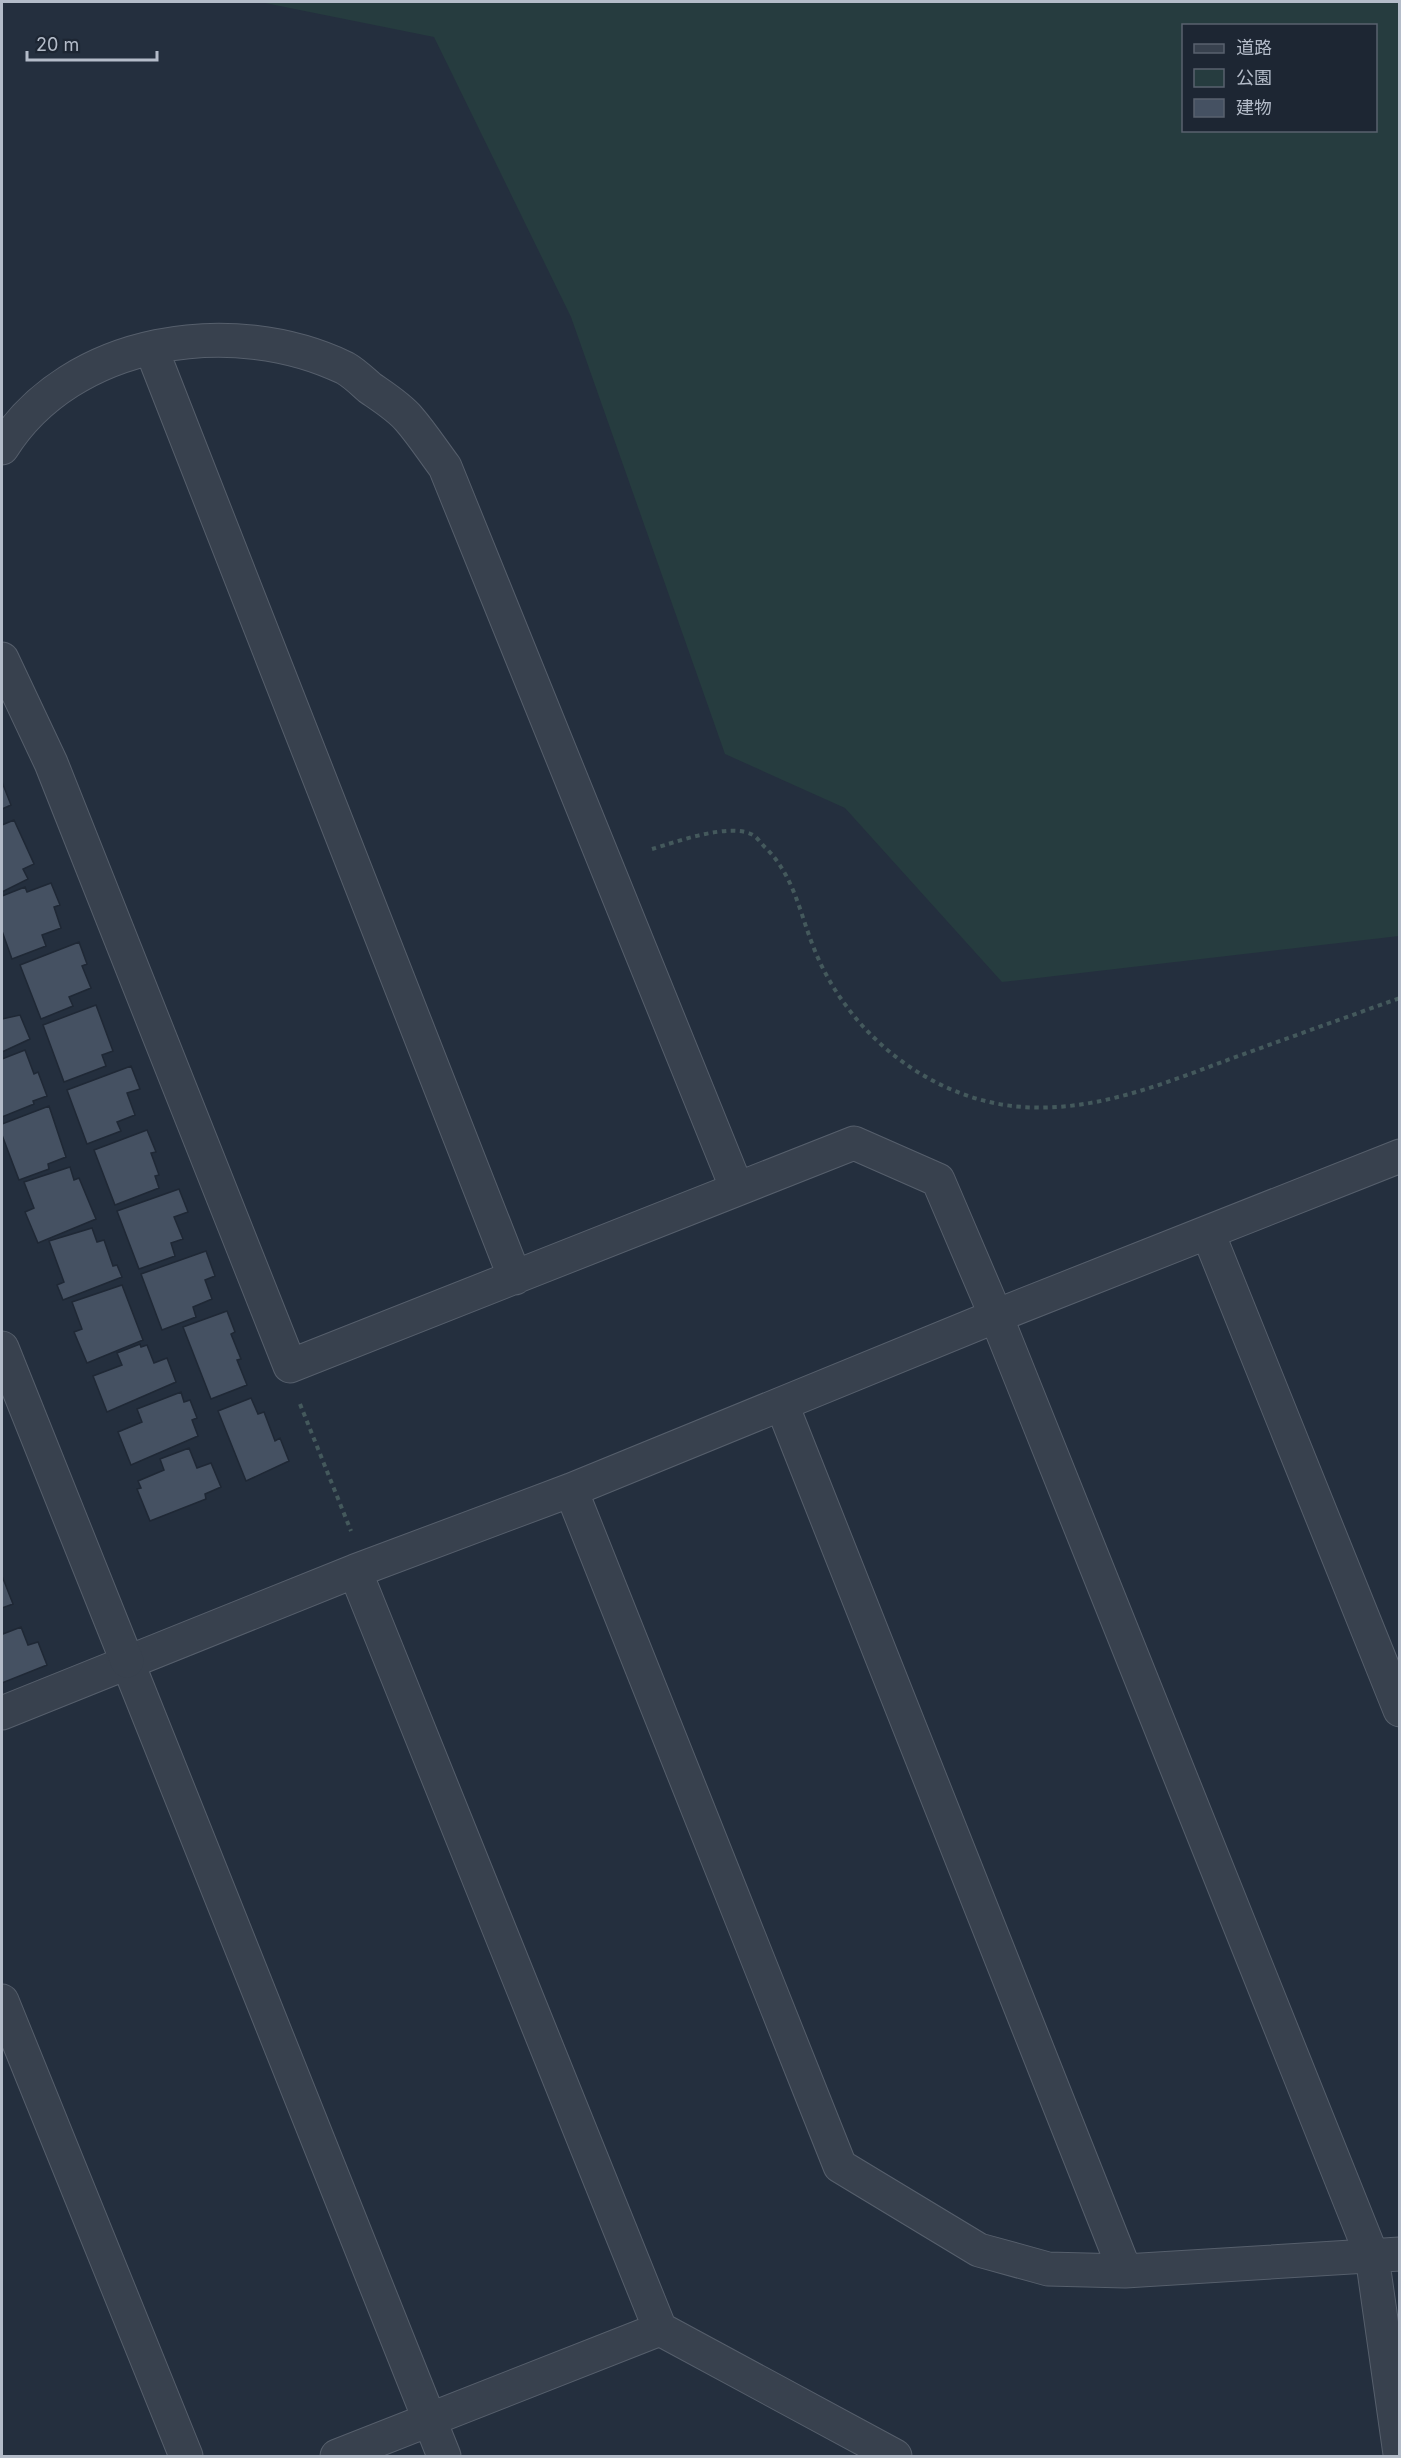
<svg xmlns="http://www.w3.org/2000/svg" width="1401" height="2458" viewBox="0 0 1401 2458" font-family="Inter,'Noto Sans JP',sans-serif">
	<style>
		.green { fill: #263c3f; fill-rule: evenodd }
		.building { fill: #455162; stroke: #1f2835; stroke-width: 1.5 }
		.lines { fill: none; stroke-linecap: round; stroke-linejoin: round }
		.minor-casing { stroke: #565f6c; stroke-width: 35 }
		.tertiary-casing { stroke: #565f6c; stroke-width: 35 }
		.path { stroke: #44595c; stroke-width: 4; stroke-dasharray: 4.5 4.5; stroke-linecap: butt }
		.minor { stroke: #38414e; stroke-width: 33 }
		.tertiary { stroke: #38414e; stroke-width: 33 }
	</style>
	<rect width="100%" height="100%" fill="#242f3e"/>
	<path class="green" d="M260,2H1399V936L1002,982L845,808L725,754L571,317L434,37ZM1184,26H1376V130H1184Z"/>
	<path class="building" d="M2,782L11,805L2,809Z
		M14,820L34,864L23,869L28,879L2,892V825Z
		M51,883L60,905L54,907L61,928L42,935L46,946L12,959L2,931V896L25,887L27,892Z
		M79,942L87,964L82,966L91,988L69,997L73,1006L41,1019L20,965Z
		M96,1005L113,1051L102,1055L106,1066L64,1082L43,1025Z
		M20,1015L30,1039L2,1052V1019Z
		M25,1050L34,1074L38,1072L47,1096L33,1101L34,1104L2,1117V1059Z
		M131,1066L140,1089L127,1093L135,1115L117,1122L121,1131L87,1144L67,1090Z
		M49,1106L66,1157L48,1164L49,1169L19,1180L2,1135V1124Z
		M147,1130L156,1152L151,1153L159,1175L155,1176L159,1188L115,1205L94,1150Z
		M70,1167L74,1180L79,1178L96,1219L38,1243L25,1212L34,1208L24,1182Z
		M179,1189L188,1212L174,1217L183,1239L171,1243L175,1256L139,1269L117,1211Z
		M92,1228L97,1242L104,1240L113,1266L117,1265L122,1277L63,1300L57,1285L64,1282L49,1241Z
		M206,1251L215,1276L205,1280L212,1299L193,1307L196,1317L162,1330L141,1274Z
		M122,1285L143,1340L87,1363L74,1332L82,1329L72,1302Z
		M227,1311L235,1332L231,1334L241,1359L237,1360L247,1385L211,1399L183,1327Z
		M140,1344L141,1347L147,1345L154,1363L167,1358L176,1382L107,1412L93,1376L122,1365L117,1353Z
		M181,1392L184,1402L190,1400L197,1418L192,1420L198,1436L131,1465L118,1432L142,1422L137,1409Z
		M251,1398L258,1414L264,1412L275,1441L280,1438L289,1461L246,1481L218,1411Z
		M189,1448L197,1468L211,1463L221,1487L205,1494L206,1499L150,1521L137,1489L141,1488L138,1481L164,1470L160,1459Z
		M2,1576L13,1604L2,1608Z
		M21,1627L28,1645L38,1642L47,1665L2,1683V1631L3,1634Z"/>
	<g class="lines">
		<defs>
			<path id="minor" d="M151,348L515,1278
				M2,448C71,338 233,314 345,368C354,373 362,381 370,388C383,397 399,407 409,419C422,434 433,451 445,467L737,1189
				M2,659L51,763L290,1366L854,1143L938,1180L996,1316L1372,2256L1400,2454
				M1208,1233L1400,1710
				M782,1405L1125,2271
				M571,1490L840,2166L979,2250L1048,2269L1125,2271L1400,2254
				M355,1571L660,2329L895,2456
				M127,1661L444,2456
				M2,1713L355,1571L571,1490L996,1316L1400,1156
				M2,2001L186,2456
				M337,2456L660,2329"/>
			<path id="tertiary" d="M2,1348L127,1661"/>
		</defs>
		<use href="#minor" class="minor-casing"/>
		<use href="#tertiary" class="tertiary-casing"/>
		<path class="path" d="M652,849C676,842 730,822 753,835C758,838 762,845 766,848C794,877 799,910 813,946C845,1029 923,1095 1012,1106C1090,1115 1162,1084 1233,1058C1288,1038 1344,1018 1400,998
			M300,1404L351,1531"/>
		<use href="#minor" class="minor"/>
		<use href="#tertiary" class="tertiary"/>
	</g>
	<rect width="1401" height="2458" fill="none" stroke="#b4bcc9" stroke-width="6"/>
	<rect x="1182" y="24" width="195" height="108" fill="#1d2633" stroke="#59626f" stroke-width="1.5"/>
	<rect x="1194" y="44" width="30" height="9" fill="#38414e" stroke="#59626f" stroke-width="1.5"/>
	<text x="1236" y="54" font-size="18" fill="#b4bcc9">道路</text>
	<rect x="1194" y="69" width="30" height="18" fill="#263c3f" stroke="#59626f" stroke-width="1.5"/>
	<text x="1236" y="84" font-size="18" fill="#b4bcc9">公園</text>
	<rect x="1194" y="99" width="30" height="18" fill="#455162" stroke="#59626f" stroke-width="1.5"/>
	<text x="1236" y="114" font-size="18" fill="#b4bcc9">建物</text>
	<path d="M27 51v9h130v-9" fill="none" stroke="#b4bcc9" stroke-width="3"/>
	<text x="36" y="51" font-size="18" fill="#b4bcc9" stroke="#1d2633" stroke-width="4.5" paint-order="stroke">20 m</text>
</svg>
